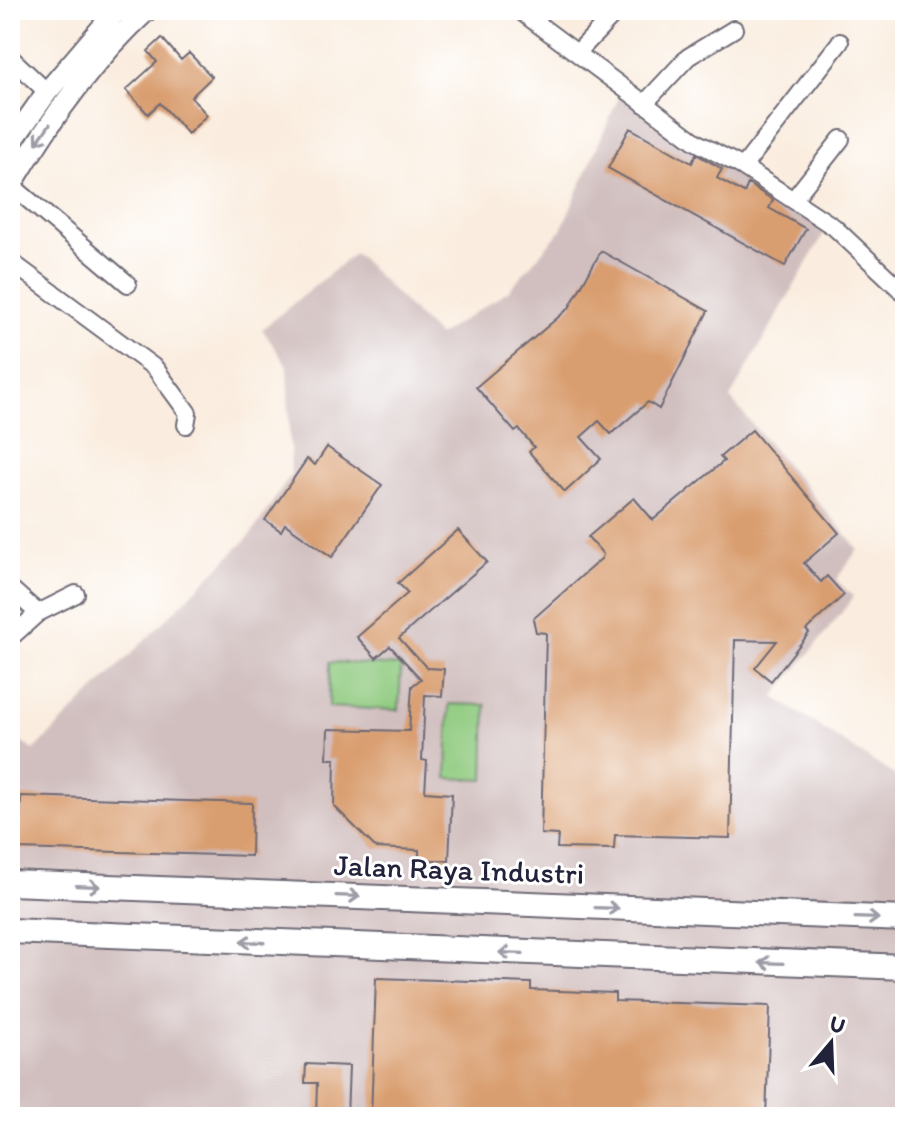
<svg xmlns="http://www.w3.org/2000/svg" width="915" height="1127" viewBox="0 0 915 1127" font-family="Itim,sans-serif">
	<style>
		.industrial { fill: #d1bfbf }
		.pitch { fill: #8fca7f; stroke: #58765d; stroke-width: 2 }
		.building { fill: #d99e70 }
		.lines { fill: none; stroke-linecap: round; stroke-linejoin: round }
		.minor-casing { stroke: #6e6974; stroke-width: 20 }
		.tertiary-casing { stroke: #6e6974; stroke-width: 24 }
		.primary-casing { stroke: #6e6974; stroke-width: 28 }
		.minor { stroke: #fff; stroke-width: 16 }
		.tertiary { stroke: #fff; stroke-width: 20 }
		.primary { stroke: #fff; stroke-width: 24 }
		.oneway { stroke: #9c9ca7 }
		.labels { text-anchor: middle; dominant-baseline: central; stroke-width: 6; stroke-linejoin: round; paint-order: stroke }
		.street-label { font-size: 30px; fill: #22223b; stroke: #fff }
	</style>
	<rect width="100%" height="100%" fill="#fff"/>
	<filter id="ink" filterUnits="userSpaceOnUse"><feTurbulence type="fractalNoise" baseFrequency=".0125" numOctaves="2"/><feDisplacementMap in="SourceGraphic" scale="16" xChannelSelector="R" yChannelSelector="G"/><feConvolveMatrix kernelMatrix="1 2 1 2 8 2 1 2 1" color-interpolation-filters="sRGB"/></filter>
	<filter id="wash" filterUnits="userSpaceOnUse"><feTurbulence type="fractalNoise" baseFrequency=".006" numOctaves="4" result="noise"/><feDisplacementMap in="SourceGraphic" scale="32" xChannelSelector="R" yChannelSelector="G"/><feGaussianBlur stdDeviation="1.8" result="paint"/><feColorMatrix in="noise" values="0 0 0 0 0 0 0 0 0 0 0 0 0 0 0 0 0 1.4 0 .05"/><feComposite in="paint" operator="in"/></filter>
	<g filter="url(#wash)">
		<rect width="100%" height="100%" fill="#faeddf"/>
		<path class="industrial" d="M621,92L829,225L730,398L858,549L836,580L854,597L774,697L905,782V1117H10V736L34,750L250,536L291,474L287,366L262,329L355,253L438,336L508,291L561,230Z"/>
		<path class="pitch" d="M330,662L401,666L399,710L329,707Z
			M449,704L486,705L484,780L447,778Z"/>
		<g id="blocks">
			<path class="building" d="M162,38L181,60L189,53L212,77L191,97L207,115L188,134L160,103L148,114L126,90L157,62L148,51Z
				M630,128L692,163L696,154L722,169L717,178L744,193L748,184L773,200L769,208L806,229L785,266L608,168Z
				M601,251L708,311L659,409L648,402L611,434L599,421L581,437L601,459L565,492L529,452L534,447L519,429L515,432L476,387L569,308Z
				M752,430L839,533L804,563L821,582L827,576L844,595L806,630L809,633L771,681L755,668L777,641L735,640L730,838L615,835L614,849L557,848L558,835L541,834L546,633L536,632L533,619L602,558L603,554L588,537L634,498L653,520L724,461L720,457Z
				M327,447L382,485L332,557L285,524L281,531L265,520L307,459L315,465Z
				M458,530L487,562L399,638L427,668L444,669L442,696L425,695L422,760L427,761L425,792L452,794L449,861L419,859V850L376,848L334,806L335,759H327L328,729L409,731L412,686L421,679L390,646L376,658L357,637L408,593L398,583Z
				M21,796L252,803L251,856L19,849Z
				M376,978L531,983V990L615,993V1001L770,1006L766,1117H371Z
				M306,1064L349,1066L347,1117H316L317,1083H305Z"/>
		</g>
	</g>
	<g filter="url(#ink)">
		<use href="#blocks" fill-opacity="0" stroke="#6e6974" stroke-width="2"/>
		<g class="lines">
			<defs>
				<path id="minor" d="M519,10L696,142L743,167L834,227L905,294
					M577,53L618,10
					M10,57L47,92
					M644,104L688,57L734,29
					M743,167L840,42
					M11,185L128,284
					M793,200L841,139
					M10,261L155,368L188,413L186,425
					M10,588L38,613
					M10,638L38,613L76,594"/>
				<path id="tertiary" d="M10,144L47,92L117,10
					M10,187C48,123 92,60 147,10"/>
				<path id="primary" d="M10,883L905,919
					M10,931L905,967"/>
			</defs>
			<use href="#minor" class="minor-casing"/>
			<use href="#tertiary" class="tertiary-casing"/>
			<use href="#primary" class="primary-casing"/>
			<use href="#minor" class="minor"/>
			<use href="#tertiary" class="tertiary"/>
			<use href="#primary" class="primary"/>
		</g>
		<defs><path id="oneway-shaft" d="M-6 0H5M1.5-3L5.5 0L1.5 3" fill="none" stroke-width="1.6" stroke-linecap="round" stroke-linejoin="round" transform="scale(2)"/></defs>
		<g class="oneway">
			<use href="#oneway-shaft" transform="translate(43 134) rotate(125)"/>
			<use href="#oneway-shaft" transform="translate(88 886) rotate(2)"/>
			<use href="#oneway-shaft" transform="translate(348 896) rotate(2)"/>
			<use href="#oneway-shaft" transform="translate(607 908) rotate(2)"/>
			<use href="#oneway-shaft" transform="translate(867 918) rotate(2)"/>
			<use href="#oneway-shaft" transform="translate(252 942) rotate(-177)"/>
			<use href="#oneway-shaft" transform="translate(511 953) rotate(-178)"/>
			<use href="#oneway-shaft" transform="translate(771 963) rotate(-178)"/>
		</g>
	</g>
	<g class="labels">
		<g class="street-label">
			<text transform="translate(459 869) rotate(2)">Jalan Raya Industri</text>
		</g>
	</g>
	<rect width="915" height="1127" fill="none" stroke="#fff" stroke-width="40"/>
	<g transform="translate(831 1043) rotate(19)" stroke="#ffffff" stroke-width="6" paint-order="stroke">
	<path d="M0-6L14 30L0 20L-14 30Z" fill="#22223b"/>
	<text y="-12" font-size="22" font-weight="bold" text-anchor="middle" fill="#22223b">U</text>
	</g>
</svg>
